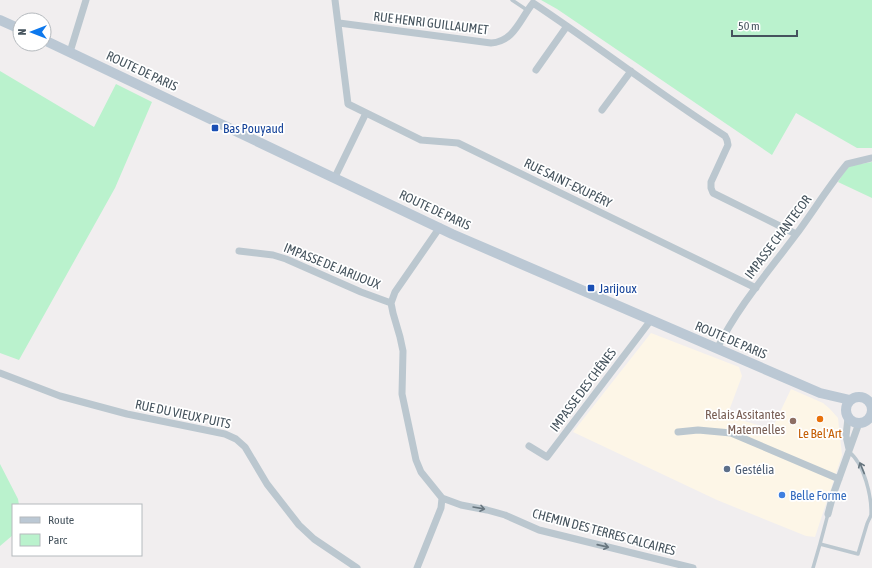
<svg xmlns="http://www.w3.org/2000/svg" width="872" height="568" viewBox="0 0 872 568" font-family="'Asap Condensed',sans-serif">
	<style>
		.commercial { fill: #fdf6e7 }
		.green { fill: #baf2cd }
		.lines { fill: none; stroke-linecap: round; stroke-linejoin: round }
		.service { stroke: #bbc7cf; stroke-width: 3.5 }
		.minor { stroke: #bbc7cf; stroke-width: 7 }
		.secondary { stroke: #bbc8d4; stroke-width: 10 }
		.oneway { stroke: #68767f }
		.transit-dot { fill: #1a4fb4; stroke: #fff; stroke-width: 1.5 }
		.food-dot { fill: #e8710a; stroke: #fff; stroke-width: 1.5 }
		.education-dot { fill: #8d6e63; stroke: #fff; stroke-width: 1.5 }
		.service-dot { fill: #5c6f8a; stroke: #fff; stroke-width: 1.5 }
		.shop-dot { fill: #3f7fe0; stroke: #fff; stroke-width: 1.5 }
		.labels { text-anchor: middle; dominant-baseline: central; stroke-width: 3.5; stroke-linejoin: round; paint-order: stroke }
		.street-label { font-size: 13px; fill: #45535d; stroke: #fff }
		.transit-label { font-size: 13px; fill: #164399; stroke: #fff; text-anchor: start }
		.education-label { font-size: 13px; fill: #785e54; stroke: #fff; text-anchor: end }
		.food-label { font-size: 13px; fill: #c56008; stroke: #fff }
		.service-label { font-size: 13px; fill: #4e5e75; stroke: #fff; text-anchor: start }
		.shop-label { font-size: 13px; fill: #366cbe; stroke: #fff; text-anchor: start }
	</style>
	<rect width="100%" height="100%" fill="#f1eeef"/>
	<path class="commercial" d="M651,333L739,367L742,376L727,416L772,429L791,389L823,403L830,409L838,418L842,455L815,537L806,536L717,500L573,432Z"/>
	<path class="green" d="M541,0H872V148H857L796,113L772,155L557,9Z
		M0,71L94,127L116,84L152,102L115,188L19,360L0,353Z
		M872,162V198L838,182L848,166Z
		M0,464L18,499L19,505H13V535L0,546Z"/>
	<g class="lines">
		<path class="service" d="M512,0L527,10
			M828,514L820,544L858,554C861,544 864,534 867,524C868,521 870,518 871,515C872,497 864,463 849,452
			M813,568L820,544"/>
		<path class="minor" d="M335,0L348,104L421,140L458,143L756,288
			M339,23L491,43C514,42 520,19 533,3C598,46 659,94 725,136L727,140L728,145L711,182V188L713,193L796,234
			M70,52L86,0
			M536,70L567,26
			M602,110L631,71
			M335,177L366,113
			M239,251L273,255L286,259L361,292L391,303
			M717,349C737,308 768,272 795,236C813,212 828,187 847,164L872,158
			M0,373L60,396L127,414L225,434L236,439L245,447L267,484L299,525L314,539L357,568
			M848,418L846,436L849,449
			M678,432L698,430L731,433L839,479
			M529,446L547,457L651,320
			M442,498L461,505L487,510L505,515L539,530L693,568
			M828,514L833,495L859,423
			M417,568L441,508L442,498L421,472L416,460L402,394L403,351L400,337L393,313L391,303L395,292L440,227"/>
		<path class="secondary" d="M0,20L20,29
			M44,40L452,234L820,393L850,400
			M846 410a13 13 0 1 1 26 0a13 13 0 1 1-26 0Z"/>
	</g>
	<defs><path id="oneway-shaft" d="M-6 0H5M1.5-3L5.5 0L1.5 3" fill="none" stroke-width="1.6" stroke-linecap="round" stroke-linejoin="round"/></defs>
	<g class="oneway">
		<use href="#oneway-shaft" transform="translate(862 468) rotate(-112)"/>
		<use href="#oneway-shaft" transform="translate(479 508) rotate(10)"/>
		<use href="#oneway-shaft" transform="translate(603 546) rotate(13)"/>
	</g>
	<g class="transit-dot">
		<rect x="211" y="124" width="8" height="8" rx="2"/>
		<rect x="587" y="284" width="8" height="8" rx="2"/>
	</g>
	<circle class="food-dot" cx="820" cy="419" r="4"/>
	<circle class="education-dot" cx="793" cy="421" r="4"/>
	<circle class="service-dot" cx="727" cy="469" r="4"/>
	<circle class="shop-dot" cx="782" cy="495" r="4"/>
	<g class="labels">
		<g class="street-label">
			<text transform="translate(431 23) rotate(7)">RUE HENRI GUILLAUMET</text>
			<text transform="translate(142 71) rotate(25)">ROUTE DE PARIS</text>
			<text transform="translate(568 183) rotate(26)">RUE SAINT-EXUPÉRY</text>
			<text transform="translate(435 210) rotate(25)">ROUTE DE PARIS</text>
			<text transform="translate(778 237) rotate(-53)">IMPASSE CHANTECOR</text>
			<text transform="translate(332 266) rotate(22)">IMPASSE DE JARIJOUX</text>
			<text transform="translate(731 340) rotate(23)">ROUTE DE PARIS</text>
			<text transform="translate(583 390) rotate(-53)">IMPASSE DES CHÊNES</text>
			<text transform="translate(183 414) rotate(12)">RUE DU VIEUX PUITS</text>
			<text transform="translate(604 532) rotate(15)">CHEMIN DES TERRES CALCAIRES</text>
		</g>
		<g class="transit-label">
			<text x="223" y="128">Bas Pouyaud</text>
			<text x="599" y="288">Jarijoux</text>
		</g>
		<g class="education-label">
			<text x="785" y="414">Relais Assitantes<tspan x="785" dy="15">Maternelles</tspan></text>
		</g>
		<g class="food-label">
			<text x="820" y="433">Le Bel'Art</text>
		</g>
		<g class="service-label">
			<text x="735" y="469">Gestélia</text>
		</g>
		<g class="shop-label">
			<text x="790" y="495">Belle Forme</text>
		</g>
	</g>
	<rect x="12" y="504" width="130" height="52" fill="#ffffff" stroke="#b5babe"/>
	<rect x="20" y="517" width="20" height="6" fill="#bbc8d4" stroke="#b5babe"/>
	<text x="48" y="524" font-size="12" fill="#45535d">Route</text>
	<rect x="20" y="534" width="20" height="12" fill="#baf2cd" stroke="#b5babe"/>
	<text x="48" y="544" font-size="12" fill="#45535d">Parc</text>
	<g transform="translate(32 32) rotate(270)"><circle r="19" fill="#ffffff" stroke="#b5babe"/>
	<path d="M0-3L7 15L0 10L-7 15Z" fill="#0d78ed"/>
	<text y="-6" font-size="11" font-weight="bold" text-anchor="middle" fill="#45535d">N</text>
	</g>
	<path d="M732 30v6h65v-6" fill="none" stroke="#45535d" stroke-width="2"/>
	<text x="738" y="30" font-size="12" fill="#45535d" stroke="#ffffff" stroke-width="3" paint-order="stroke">50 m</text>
</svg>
